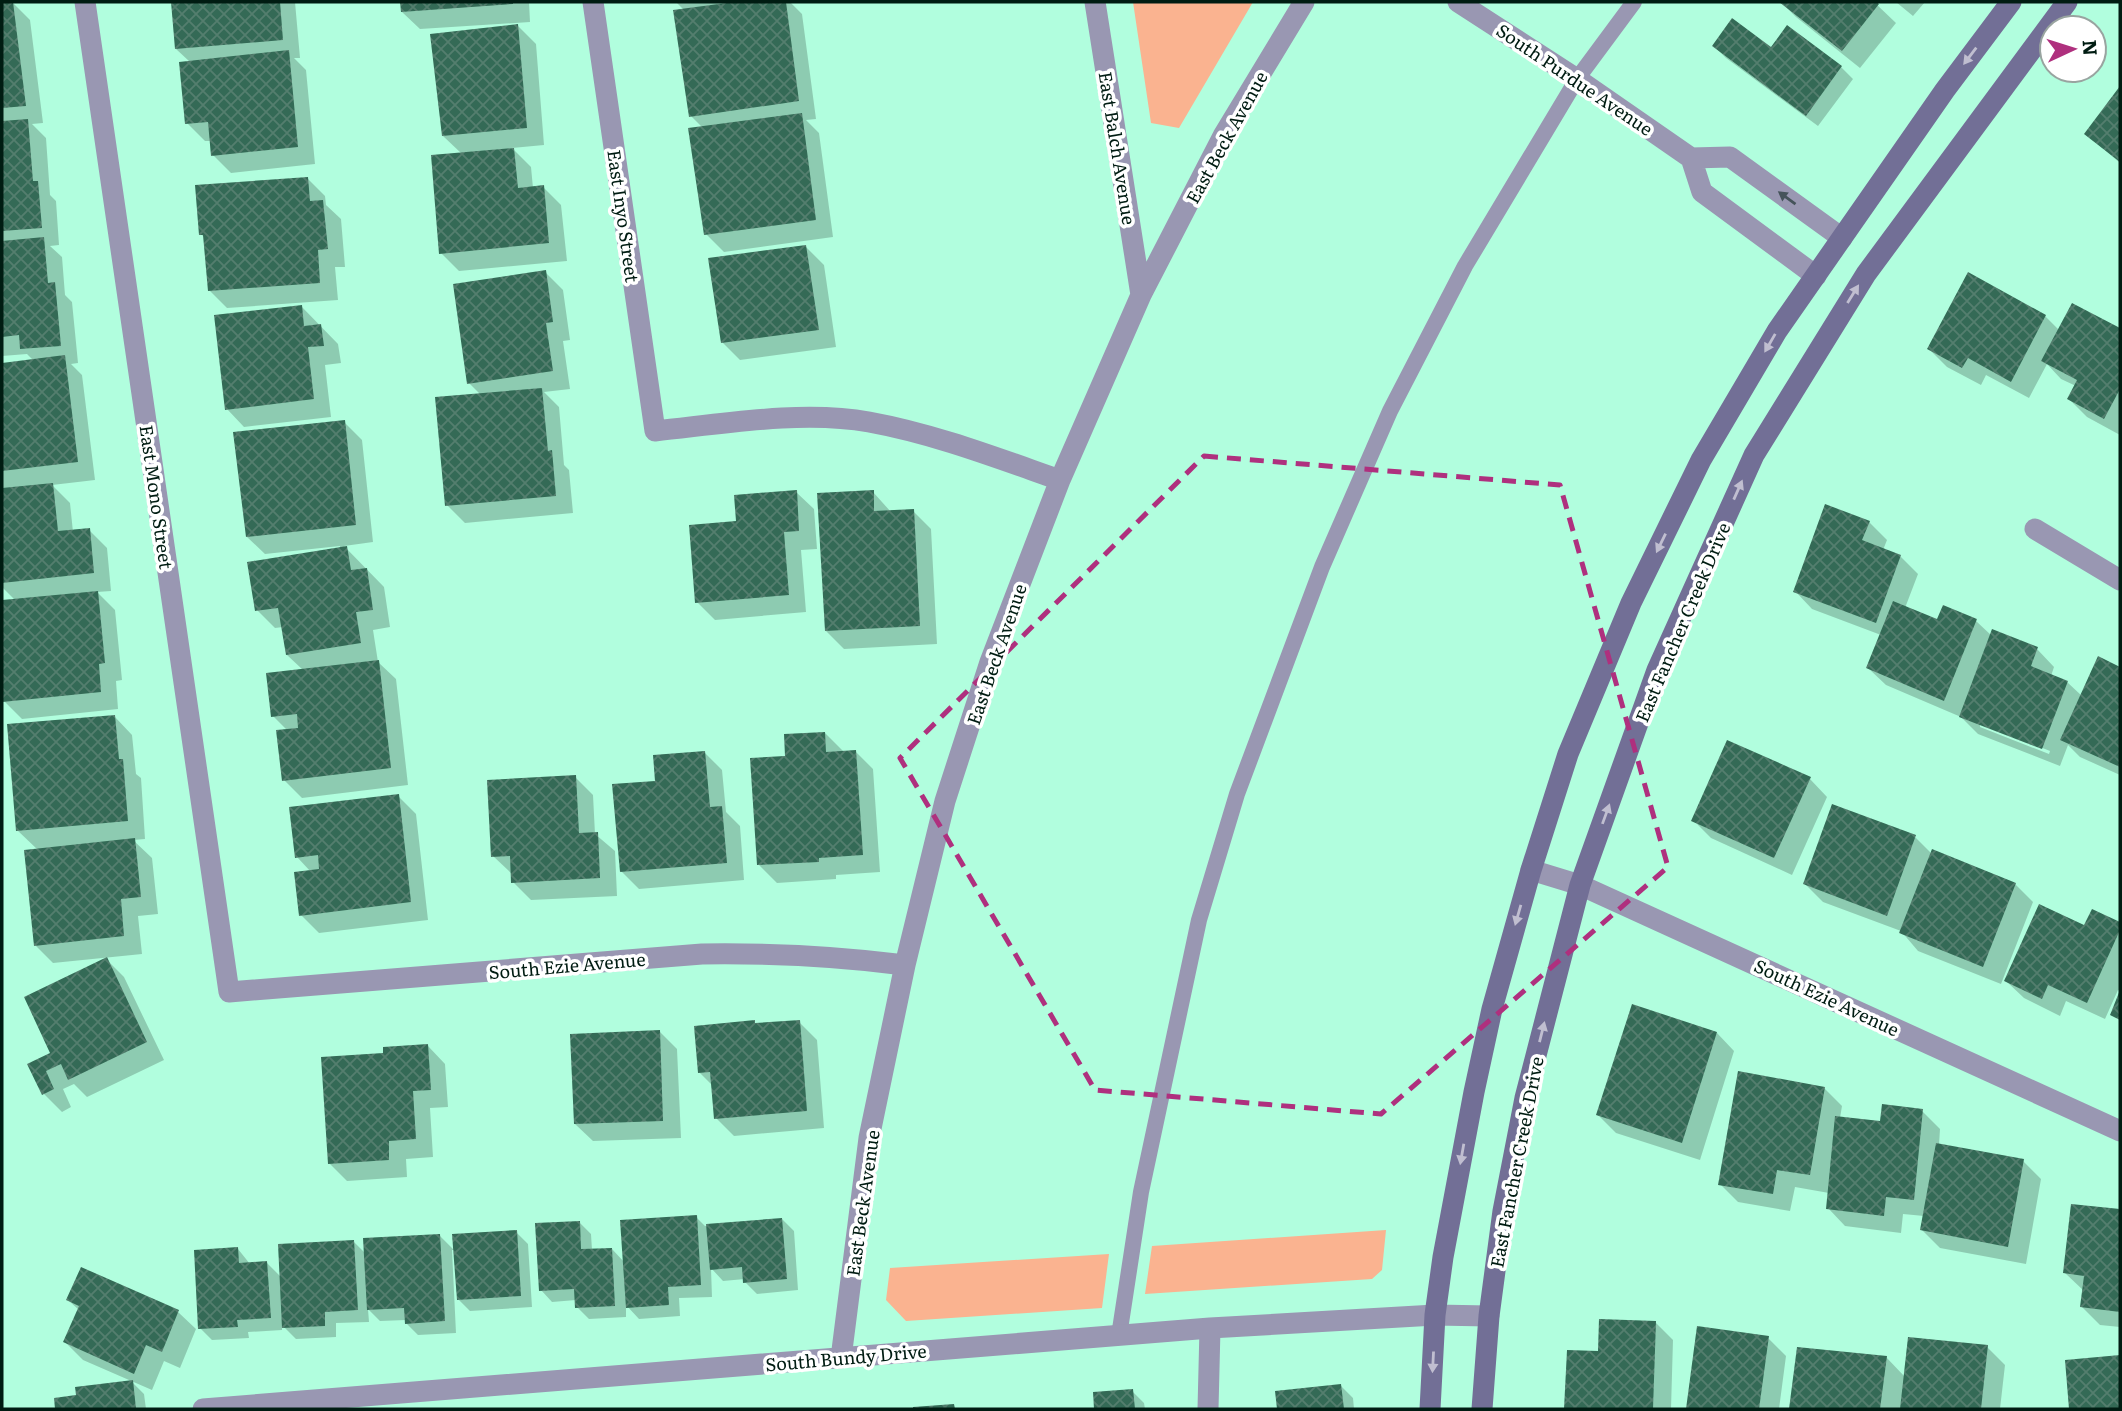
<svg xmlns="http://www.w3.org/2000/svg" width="2122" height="1411" viewBox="0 0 2122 1411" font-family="Literata,serif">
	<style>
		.green { fill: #fab390 }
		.shadow { fill: #0003; fill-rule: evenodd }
		.building { fill: url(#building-cross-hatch) }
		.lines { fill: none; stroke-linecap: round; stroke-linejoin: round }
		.lane { stroke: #9997b2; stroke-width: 16 }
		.street { stroke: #9997b2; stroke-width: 21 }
		.secondary { stroke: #726f96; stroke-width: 21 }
		.oneway { fill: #c0bed0 }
		.oneway2 { fill: #45535a }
		.marked { fill: none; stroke: #af307e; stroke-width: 5; stroke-dasharray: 14 9; stroke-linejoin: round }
		.labels { text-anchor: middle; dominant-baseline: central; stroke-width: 7; stroke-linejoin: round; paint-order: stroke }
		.street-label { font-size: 18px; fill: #001c12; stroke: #fff }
	</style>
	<defs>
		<pattern id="building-cross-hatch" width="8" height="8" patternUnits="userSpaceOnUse" patternTransform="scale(1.75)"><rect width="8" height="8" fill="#346a56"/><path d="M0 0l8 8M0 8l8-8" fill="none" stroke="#547e6e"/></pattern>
	</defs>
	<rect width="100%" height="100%" fill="#b1fede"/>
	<path class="green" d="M1133,2H1253L1179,128L1151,123Z
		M1386,1230L1382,1270L1372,1279L1145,1294L1152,1246Z
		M1109,1254L1102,1308L906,1321L886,1300L890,1268Z"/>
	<path class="shadow" d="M12,2L30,20L43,123L32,124L46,138L50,195L56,201L59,245L50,246L62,257L65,295L72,302L78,363L71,364L82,375L95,480L52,485L70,503L73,532L89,530L107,548L111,591L97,592L115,610L122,680L116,681L118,709L22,719L4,701L2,680V602L16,601L2,587V364L34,361L27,354L2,356V3Z
		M172,2H295L300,58H294L306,70L315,164L231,173L213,155L212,141H205L187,123L190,62L176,49Z
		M402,2H529L530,22L420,29L402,12Z
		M676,2H727V4L747,2H790L802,14L816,119L806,120L819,133L833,237L724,252L706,234L703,128L691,116L685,11Z
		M1781,2H1874L1896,23L1860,68L1796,17Z
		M1896,2H1925L1913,16Z
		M518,26L536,44L544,145L512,148L531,167L533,188L543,187L561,205L567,261L459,271L441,253L462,154L443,136Z
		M1714,46L1772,49L1841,67L1853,79L1818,126L1726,58Z
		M2120,89V163L2086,134Z
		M307,178L325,196L326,205L341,219L345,267H335L338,300L227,308L209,290L205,238L201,234Z
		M806,247L824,265L836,347L740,360L722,342Z
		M545,272L563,290L570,340L563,341L570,389L544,392L559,407L564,465L569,470L573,513L465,523L447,505L481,395L469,383Z
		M2073,305L2120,330V435L2087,417L2069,399L2076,386L2061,379L2047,364L2029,398L1986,375L1981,385L1947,367L1929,349L2045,316L2060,331Z
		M301,306L338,344L341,363L325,365L331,417L244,427L227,409Z
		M344,422L362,440L373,542L344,546L384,587L390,627L373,630L378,662L396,679L408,785L302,798L284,780L288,731L273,716L303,670L287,655L283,627L275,628L257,610L340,549V546L265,554L247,537Z
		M796,492L814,509L817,549L801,550L806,612L715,620L697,602L738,523Z
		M873,492L891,512L913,511L931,529L937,644L844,649L826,631Z
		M1869,522L1887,540L1883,550L1900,556L1918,574L1905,608L1938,621L1944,607L1976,621L1992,636L2037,649L2054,667L2051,676L2067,682L2082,696L2099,659L2120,669V775L2080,757L2068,745L2060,766L1978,734L1961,717L1886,685L1868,668L1881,635L1812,609L1795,591ZM1980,723L2050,751L2049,754L1980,727Z
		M115,717L132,735L136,774L141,778L145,839L133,840L152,858L158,914L138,916L142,954L53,963L35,945L38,850L17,830Z
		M825,733L844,752L855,751L873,769L880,872L836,875V879L777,883L759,865L787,757Z
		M704,752L722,770L726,812L740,826L744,880L639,889L621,871L657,783Z
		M575,777L593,795L595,834L615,851L617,896L531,900L513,882L512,874L493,856Z
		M1810,779L1827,797L1792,875L1711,838L1693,820Z
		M398,796L416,814L428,920L319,933L301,915L311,872L297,857Z
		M1915,837L1932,854L2015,884L2033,902L2001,984L1918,951L1901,931L1823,902L1805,884Z
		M2092,911L2120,924V991L2118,990L2105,1019L2066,1001L2060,1016L2024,998L2006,981L2085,927Z
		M106,959L124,977L164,1060L87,1097L74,1084L63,1089L71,1107L62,1112L44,1094L29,1065L52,1053Z
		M799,1022L817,1040L824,1128L734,1136L716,1118L713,1086L699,1072L757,1025Z
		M659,1031L677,1049L681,1138L593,1141L575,1124Z
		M1717,1033L1734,1051L1700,1160L1616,1133L1598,1115Z
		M428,1046L445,1064L448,1107L430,1108L433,1157L406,1159L407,1177L347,1181L329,1163L385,1055Z
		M1824,1088L1842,1106L1840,1118L1882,1123L1922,1111L1940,1129L1939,1145L2023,1161L2041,1179L2026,1264L1940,1248L1922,1230L1924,1216L1903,1214L1901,1233L1845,1226L1828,1208L1829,1193L1795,1187L1790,1211L1738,1202L1720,1184Z
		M2073,1205L2120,1211V1327L2100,1325L2082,1307L2084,1291L2065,1273Z
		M696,1217L705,1226L782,1219L794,1231L798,1290L757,1294L745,1282V1279L723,1281L711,1268L712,1297L679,1298L680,1316L639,1319L626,1305V1317L589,1319L577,1307L576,1300L552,1302L541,1290L579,1222L591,1234L592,1250L612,1249L625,1263Z
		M516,1232L528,1244L532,1307L470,1311L458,1299Z
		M440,1236L454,1250H452L456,1333L418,1335L406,1323V1320L380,1321L368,1309L369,1322L336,1323V1337L296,1339L282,1325V1330L248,1332L249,1338L212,1340L200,1328L238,1249L250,1264L267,1263L281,1277L354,1242L366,1254Z
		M82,1269L178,1312L196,1329L180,1368L164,1361L152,1390L83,1360L65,1342L79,1310L68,1300Z
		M1656,1323L1673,1340L1671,1409H1566L1569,1352H1599Z
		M1699,1328L1768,1338L1786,1356L1779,1409H1688Z
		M1987,1347L2005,1365L2000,1409H1791L1798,1349L1886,1357L1905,1377Z
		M2120,1357V1409H2070L2067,1361Z
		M132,1382L144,1394L146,1409H57L56,1399L78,1396Z
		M1341,1386L1353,1398L1354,1409H1279L1277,1392Z
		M1132,1391L1144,1403L1145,1409H1096L1095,1394Z"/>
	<path class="building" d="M2,2H13L26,106L2,108Z
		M171,2H280L283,40L175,49Z
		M400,2H513V4L401,12Z
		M734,2H786L799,101L689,117L673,10Z
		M1779,2H1877L1879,4L1842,51Z
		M1732,18L1771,47L1787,25L1842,66L1806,116L1712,46Z
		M518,24L527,128L442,136L430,34Z
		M289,50L298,147L211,156L208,122L185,124L179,62Z
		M2120,86V162L2084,134Z
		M802,113L816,220L704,235L688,128Z
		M28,119L33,181H38L42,228L2,231V121Z
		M514,148L518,188L544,185L549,243L439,254L431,155Z
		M308,177L310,201L323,200L328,249L318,250L320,283L208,291L203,235H199L195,185Z
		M44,237L48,283L55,282L61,346L20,349L19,335L2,337V241Z
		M806,245L819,330L721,343L708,258Z
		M546,270L553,322L546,323L553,371L467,384L453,284Z
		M1968,272L2046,315L2011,382L1968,358L1962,368L1927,349Z
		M2072,303L2120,328V389L2104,419L2067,399L2077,380L2041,361Z
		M302,305L304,326L321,324L324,346L308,347L314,399L225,410L214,315Z
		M65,355L78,462L2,471V363Z
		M542,388L548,451L552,450L556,496L445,506L435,397Z
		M345,420L356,525L246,537L233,432Z
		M53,483L58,531L90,528L94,573L2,583V488Z
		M797,490L799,531L784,532L789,595L695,603L689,525L736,521L734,495Z
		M874,490V511L914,509L920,626L825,631L817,493Z
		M1825,504L1870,521L1862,540L1901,555L1876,623L1793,592Z
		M347,546L351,570L367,568L373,610L356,612L361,643L286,655L278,608L255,611L247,562Z
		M98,591L105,663L99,664L101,692L2,702V600Z
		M1893,601L1937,619L1943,605L1977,619L1944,701L1866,668Z
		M1992,629L2038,647L2031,666L2068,681L2042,749L1959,717Z
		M2098,656L2120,667V767L2060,740Z
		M379,660L391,768L282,781L276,730L298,728L297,714L271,717L266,673Z
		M115,715L119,759H123L128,821L16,831L7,724Z
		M825,732L826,752L856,750L863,855L819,858V862L757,865L750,758L785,756L784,734Z
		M1727,740L1811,777L1774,858L1691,821Z
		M705,751L710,807L722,806L727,863L620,872L612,784L655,781L653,755Z
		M576,775L579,833L598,832L600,878L511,883L510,856L491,857L487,780Z
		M399,794L411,902L299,916L294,872L319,869L318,855L295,858L289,807Z
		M1832,804L1916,835L1887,916L1803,884Z
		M135,838L141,897L121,899L124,936L34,946L24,850Z
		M1932,849L2016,883L1983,967L1899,933Z
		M2039,904L2084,925L2092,909L2120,922V930L2087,1003L2048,985L2042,999L2004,981Z
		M107,957L147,1042L68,1080L61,1064L46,1071L54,1089L42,1095L27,1064L50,1053L24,997Z
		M2120,990V1020L2110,1015Z
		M1632,1004L1717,1032L1682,1143L1596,1115Z
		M755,1020V1023L800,1020L807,1111L714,1119L710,1072L698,1073L694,1026Z
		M660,1030L663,1121L574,1124L570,1034Z
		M428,1044L431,1090L413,1091L416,1139L389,1141V1160L328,1164L321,1057L383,1053V1047Z
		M1738,1071L1825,1087L1810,1175L1777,1170L1773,1194L1718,1185Z
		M1882,1104L1923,1109L1914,1200L1886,1197L1884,1216L1826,1209L1835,1116L1880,1121Z
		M1936,1143L2024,1159L2008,1247L1920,1230Z
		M2071,1204L2120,1209V1312L2080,1307L2084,1276L2063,1273Z
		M697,1215L701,1285L668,1287L669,1305L626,1308L620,1220Z
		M782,1218L787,1279L743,1283L742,1267L710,1270L706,1224Z
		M580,1221L581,1249L612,1248L615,1306L575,1308L574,1289L539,1291L535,1223Z
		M517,1230L521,1296L457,1300L452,1234Z
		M440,1234L445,1321L405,1324L404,1308L367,1310L363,1238Z
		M354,1240L358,1310L325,1312V1326L282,1328L278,1244Z
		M238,1247L239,1263L267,1261L271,1318L237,1320L238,1327L198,1329L194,1250Z
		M81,1267L179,1310L162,1352L146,1345L134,1374L63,1342L79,1306L66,1300Z
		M1599,1319L1656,1321L1653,1409H1564L1567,1350L1598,1351Z
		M1697,1326L1769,1336L1759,1409H1686Z
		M1908,1337L1988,1345L1981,1409H1900Z
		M1797,1347L1887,1356L1880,1409H1789Z
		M2120,1355V1409H2069L2065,1360Z
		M133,1380L136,1409H55L54,1398L76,1395L75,1387Z
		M1341,1384L1344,1409H1277L1275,1391Z
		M1133,1389L1135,1409H1094L1093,1392Z
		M954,1404L955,1409H913V1407Z"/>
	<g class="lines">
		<path class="lane" d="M1119,1336L1141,1192L1199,920L1237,794L1322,567L1390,411L1465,266L1577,79L1634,2"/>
		<path class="street" d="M85,2L229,992L702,954C772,953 835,956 905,965
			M593,2L655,431C722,424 802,410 869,422C935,434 997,458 1060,480
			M1095,2L1141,295
			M1458,2L1577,79L1691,158
			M1816,276L1702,192L1691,158L1730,157L1842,238
			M2035,529L2120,580
			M1531,870L1580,885L2120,1131
			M841,1358L869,1138L905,965L945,801L990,662L1060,480L1141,295L1223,136L1304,2
			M203,1409L1210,1328L1435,1315L1489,1316
			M1208,1409L1210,1328"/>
		<path class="secondary" d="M1430,1409L1435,1315L1443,1257L1474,1092L1492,1009L1531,870L1568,754L1631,603L1701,460L1777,331L1945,90L2011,2
			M1482,1409L1489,1316L1503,1211L1525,1098L1580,885L1657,670L1754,455L1866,274L2067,2"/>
	</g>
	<defs><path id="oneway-solid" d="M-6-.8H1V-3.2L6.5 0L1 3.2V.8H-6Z" transform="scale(1.75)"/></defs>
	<g class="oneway">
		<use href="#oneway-solid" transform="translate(1970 56) rotate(127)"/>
		<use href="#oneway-solid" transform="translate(1853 294) rotate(-58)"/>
		<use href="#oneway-solid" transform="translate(1770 343) rotate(120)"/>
		<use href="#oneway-solid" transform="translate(1738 490) rotate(-66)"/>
		<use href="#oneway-solid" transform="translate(1661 543) rotate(116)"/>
		<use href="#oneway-solid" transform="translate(1606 814) rotate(-70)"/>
		<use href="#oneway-solid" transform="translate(1518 915) rotate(106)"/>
		<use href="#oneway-solid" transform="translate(1542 1032) rotate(-76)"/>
		<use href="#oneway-solid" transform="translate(1462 1154) rotate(100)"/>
		<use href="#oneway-solid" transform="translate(1433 1362) rotate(93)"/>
	</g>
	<use class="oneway2" href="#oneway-solid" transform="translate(1787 198) rotate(-144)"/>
	<path class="marked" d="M1204,456L1560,485L1668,867L1381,1114L1095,1090L900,758Z"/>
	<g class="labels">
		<g class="street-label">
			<text transform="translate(1575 79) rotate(34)">South Purdue Avenue</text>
			<text transform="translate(1226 137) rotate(-61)">East Beck Avenue</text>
			<text transform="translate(1118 148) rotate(81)">East Balch Avenue</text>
			<text transform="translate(624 216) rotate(82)">East Inyo Street</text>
			<text transform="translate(157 497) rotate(82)">East Mono Street</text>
			<text transform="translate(1682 622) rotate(-67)">East Fancher Creek Drive</text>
			<text transform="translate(996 654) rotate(-71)">East Beck Avenue</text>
			<text transform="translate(567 965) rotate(-5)">South Ezie Avenue</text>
			<text transform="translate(1827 997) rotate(25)">South Ezie Avenue</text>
			<text transform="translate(1516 1162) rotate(-79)">East Fancher Creek Drive</text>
			<text transform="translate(862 1203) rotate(-82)">East Beck Avenue</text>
			<text transform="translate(846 1357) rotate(-5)">South Bundy Drive</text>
		</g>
	</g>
	<rect width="2122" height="1411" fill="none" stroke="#001c12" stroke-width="7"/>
	<g transform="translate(2073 49) rotate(86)"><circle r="33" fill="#ffffff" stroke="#99a4a0" stroke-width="2"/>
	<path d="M0-5L12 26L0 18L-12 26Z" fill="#af307e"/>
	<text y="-10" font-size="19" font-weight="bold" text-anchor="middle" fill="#001c12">N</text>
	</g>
</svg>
